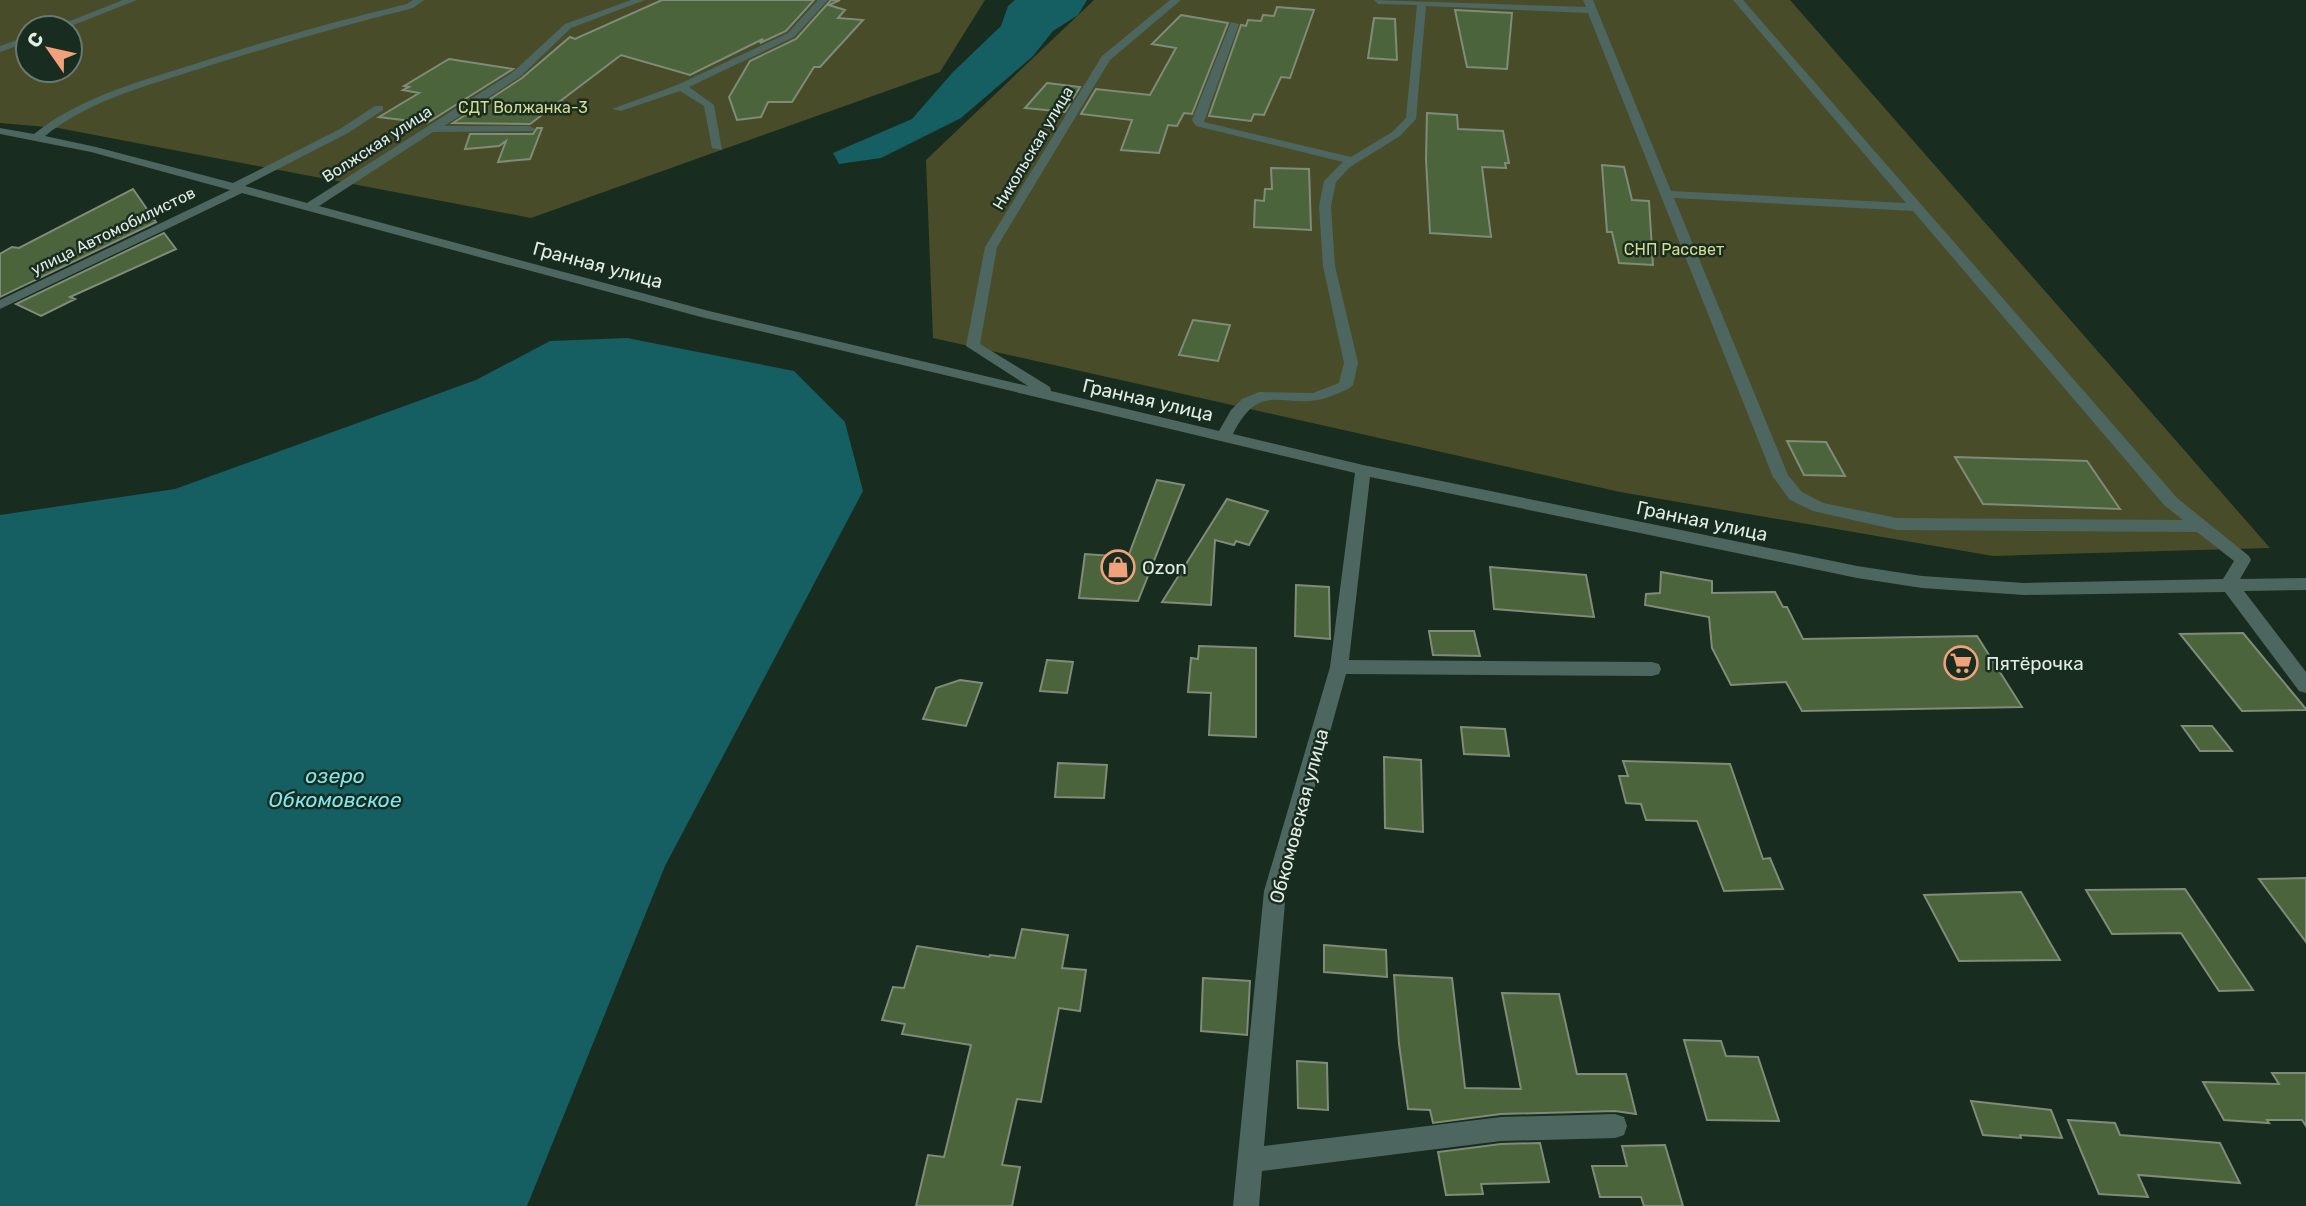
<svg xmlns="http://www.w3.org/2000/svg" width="2306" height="1206" viewBox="0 0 2306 1206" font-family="Rubik,sans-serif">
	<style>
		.green { fill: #494c28; fill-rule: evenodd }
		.water { fill: #155e62 }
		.building { fill: #4b643c; stroke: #7f8c78; stroke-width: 2 }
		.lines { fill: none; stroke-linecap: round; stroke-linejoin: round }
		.minor { fill: #4e6660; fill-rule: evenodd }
		.labels { text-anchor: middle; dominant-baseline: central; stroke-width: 5; stroke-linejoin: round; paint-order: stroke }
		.far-park-label { font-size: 16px; fill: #d6dc90; stroke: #192c20 }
		.far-street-label { font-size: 16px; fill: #e1ede5; stroke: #192c20 }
		.street-label { font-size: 19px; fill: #e1ede5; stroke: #192c20 }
		.poi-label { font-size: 19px; fill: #e1ede5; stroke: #192c20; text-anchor: start }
		.water-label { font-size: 21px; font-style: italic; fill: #7ee7ee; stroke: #192c20 }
	</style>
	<rect width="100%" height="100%" fill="#192c20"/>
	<path class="green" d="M0,0H985L940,72L531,218L58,128L0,123ZM28,28H70V70H28Z
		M1094,0H1790L2270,548L1993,556L1620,492L933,338L926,160Z"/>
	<path class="water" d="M1015,0H1087L1078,15L1053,31L1033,56L961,118L881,158L839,164L833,153L912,119L953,72L1001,26L1008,6Z
		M627,338L794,371L845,422L863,491L665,866L527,1206H0V515L175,489L476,380L550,341Z"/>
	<path class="building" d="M662,0H814L786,31L760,43L763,39L690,75L621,55L530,124L453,123L522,78L570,37L575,39Z
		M831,0H840L829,5L845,10L838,18L863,20L820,67H814L792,102H768L761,117L737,120L729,97L750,61L796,39Z
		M1277,7L1314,10L1290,78L1281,77L1264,115L1254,114L1251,121L1209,116L1241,25L1246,26L1248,20L1261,21L1263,15L1274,16Z
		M1455,10L1512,13L1507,69L1467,67Z
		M1181,15L1228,23L1192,114L1184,113L1177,126L1168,125L1159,153L1121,150L1132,120L1081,114L1096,89L1150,95L1176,48L1152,44Z
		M1374,18L1395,19L1397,60L1368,58Z
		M449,59L513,69L427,123L379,117L419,93L403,90L409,87L404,86Z
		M1047,83L1080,87L1065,112L1025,108Z
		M1427,113L1457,115L1458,129L1503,131L1509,163H1505L1506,168L1482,167L1491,237L1430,233L1426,160Z
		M537,128H542L530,159L498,162L506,141L499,146L465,149L470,134H533Z
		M1602,165L1624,167L1632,200L1649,201L1653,265L1619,263L1612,232H1607Z
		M1271,168L1309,169L1311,230L1254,227L1255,200L1264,201L1265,189H1272Z
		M133,189L156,222L0,297V254L12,247L19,248Z
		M164,233L176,249L70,297L75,299L41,316L16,304Z
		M1193,320L1230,325L1218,361L1179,355Z
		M1787,441L1826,442L1845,476L1804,475Z
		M1955,457L2087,461L2120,509L1983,504Z
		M1157,480L1184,485L1138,601L1079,598L1085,554L1128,557Z
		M1227,499L1268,511L1249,545L1236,541L1234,545L1215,540L1211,605L1162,602Z
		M1490,567L1586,575L1594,617L1494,609Z
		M1661,572L1712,581V593L1775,592L1783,607H1787L1803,639L1977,636L2022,707L1802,711L1786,682L1731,685L1712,648L1709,617L1645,605L1646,594L1660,593Z
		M1296,585L1329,587L1330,639L1295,636Z
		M1429,631H1474L1480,656L1433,655Z
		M2243,633L2306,709V710L2242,711L2180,634Z
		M1199,646L1256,648V737L1209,735L1211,693L1188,692L1191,658L1198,659Z
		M1047,660L1073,662L1067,693L1040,691Z
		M960,680L982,683L966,726L923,719L936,688Z
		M2182,726H2212L2232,751H2200Z
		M1461,727L1505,729L1509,756L1464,754Z
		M1384,757L1421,760L1423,832L1385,828Z
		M1623,761L1730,764L1763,859L1770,858L1783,889L1724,891L1697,821L1646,820L1641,804L1626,803L1619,776H1628Z
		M1058,763L1107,765L1104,798L1055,797Z
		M2306,878V942L2259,879Z
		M2185,889L2253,990L2219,991L2181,933L2112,934L2086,890Z
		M2021,892L2060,960L1959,961L1924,895Z
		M1022,929L1068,935L1062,968L1086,970L1080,1011L1059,1008L1041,1102L1017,1099L1002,1165L1020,1167L1012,1206H916L928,1155L944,1157L971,1045L902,1034L905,1024L882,1020L893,987L904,988L917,946L989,957L990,955L1015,958Z
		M1324,945L1386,950L1387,977L1324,972Z
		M1394,975L1452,978L1465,1088L1521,1089L1502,993L1559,994L1577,1074H1626L1636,1114L1615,1111L1501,1114L1433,1123L1430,1110L1408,1109L1399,1044Z
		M1203,978L1250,981L1247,1035L1201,1031Z
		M1684,1040L1721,1041L1726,1056L1758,1057L1779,1121L1707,1120Z
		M1297,1061L1327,1063L1328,1110L1298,1108Z
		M2272,1073H2306V1126L2302,1120H2267L2269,1123L2224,1120L2203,1082L2279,1084Z
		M1971,1101L2051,1110L2062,1138L2020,1135L2021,1138L1983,1135Z
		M2068,1120L2115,1123L2120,1135L2220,1143L2240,1183L2138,1175L2148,1197L2099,1194Z
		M1540,1143L1549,1182L1481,1184L1483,1194L1446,1195L1438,1152L1501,1144Z
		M1665,1145L1683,1206H1644L1641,1197H1600L1592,1166H1627L1622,1146Z"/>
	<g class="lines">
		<path class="minor" d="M123,0H137L66,28H52Z
			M413,0H424L413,8C337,27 261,49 186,73C136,89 86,103 45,136L96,147L233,183L340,129L375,106H383V110L348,133L245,186L307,203L513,72L565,24L631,0H645L571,28L521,76L444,126H529L535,129L533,131L433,132L319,206L709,311L1028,386L966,346L985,247L1102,56L1170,0H1181L1110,60L997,247L980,344L1050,387L1051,391L1219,431L1231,410L1242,399L1259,392L1313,393L1339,383L1344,363L1323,266L1319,206L1324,181L1343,162L1196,126L1192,120L1231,22L1239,24L1204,122L1351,157L1392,132L1406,118L1417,5L1378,4L1374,0L1586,7L1583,0H1593L1671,191L1906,203L1733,0H1743L2177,498L2249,556L2251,560L2240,579L2306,578V590L2244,591L2306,672V693L2299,691L2225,592L2024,595L1922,588L1857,578L1370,477L1349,660L1652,662L1659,664L1661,669L1659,674L1652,676L1346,674L1286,891L1264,1146L1501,1117L1615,1114L1624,1117L1627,1126L1624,1135L1615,1138L1501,1141L1262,1171L1259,1206H1233L1264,891L1330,667L1355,473L701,317L242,193L0,309V300L230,190L91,152L0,134V128L34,134C78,99 131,84 185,67C258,43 332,22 407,4ZM1426,6L1588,13L1773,477L1790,500L1813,511L1897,530L2197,532L2234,561L2223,579L2024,583L1922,576L1857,566L1363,465L1233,434C1262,375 1288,415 1334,395C1341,392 1348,390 1353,385L1358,363L1335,266L1331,206L1336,182L1350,167L1400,136L1416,119ZM1674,198L1913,211L2165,506L2183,520L1897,518L1823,503L1802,492L1788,475Z
			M818,0H828L794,37L689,87L714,105L722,150L712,148L704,106L680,91L621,111L612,109L677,85L788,33Z
			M28,36V42L0,52V46Z"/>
	</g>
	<defs>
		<symbol id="shop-ring" viewBox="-11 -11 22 22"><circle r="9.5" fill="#192c20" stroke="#f1a17c" stroke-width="1.5"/><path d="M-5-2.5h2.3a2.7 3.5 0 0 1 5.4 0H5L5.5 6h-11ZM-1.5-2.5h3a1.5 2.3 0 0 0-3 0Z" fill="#f1a17c"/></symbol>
		<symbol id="supermarket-ring" viewBox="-11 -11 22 22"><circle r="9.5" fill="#192c20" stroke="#f1a17c" stroke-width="1.5"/><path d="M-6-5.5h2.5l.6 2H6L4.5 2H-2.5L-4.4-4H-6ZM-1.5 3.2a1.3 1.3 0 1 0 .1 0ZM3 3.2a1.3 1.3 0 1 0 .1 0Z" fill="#f1a17c"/></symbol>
	</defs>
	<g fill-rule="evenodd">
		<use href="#shop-ring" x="1099" y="548" width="38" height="38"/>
		<use href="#supermarket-ring" x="1942" y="644" width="38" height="38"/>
	</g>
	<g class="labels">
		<g class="far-park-label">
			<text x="523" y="107">СДТ Волжанка-3</text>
			<text x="1674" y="249">СНП Рассвет</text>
		</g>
		<g class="far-street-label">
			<text transform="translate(377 144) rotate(-33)">Волжская улица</text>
			<text transform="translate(1033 148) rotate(-59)">Никольская улица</text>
			<text transform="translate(113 231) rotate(-26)">улица Автомобилистов</text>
		</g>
		<g class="street-label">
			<text transform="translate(598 265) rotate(15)">Гранная улица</text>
			<text transform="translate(1148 400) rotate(13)">Гранная улица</text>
			<text transform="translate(1702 521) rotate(12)">Гранная улица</text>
			<text transform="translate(1299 816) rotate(-75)">Обкомовская улица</text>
		</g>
		<g class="poi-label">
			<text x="1142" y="567">Ozon</text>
			<text x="1986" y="663">Пятёрочка</text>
		</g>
		<g class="water-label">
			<text x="335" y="775">озеро<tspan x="335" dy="24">Обкомовское</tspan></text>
		</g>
	</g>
	<g transform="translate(49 49) rotate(304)"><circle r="33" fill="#192c20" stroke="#69796f" stroke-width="2"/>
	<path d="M0-5L12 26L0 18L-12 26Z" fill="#f1a17c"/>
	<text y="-10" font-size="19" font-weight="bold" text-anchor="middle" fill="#e1ede5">С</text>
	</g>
</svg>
